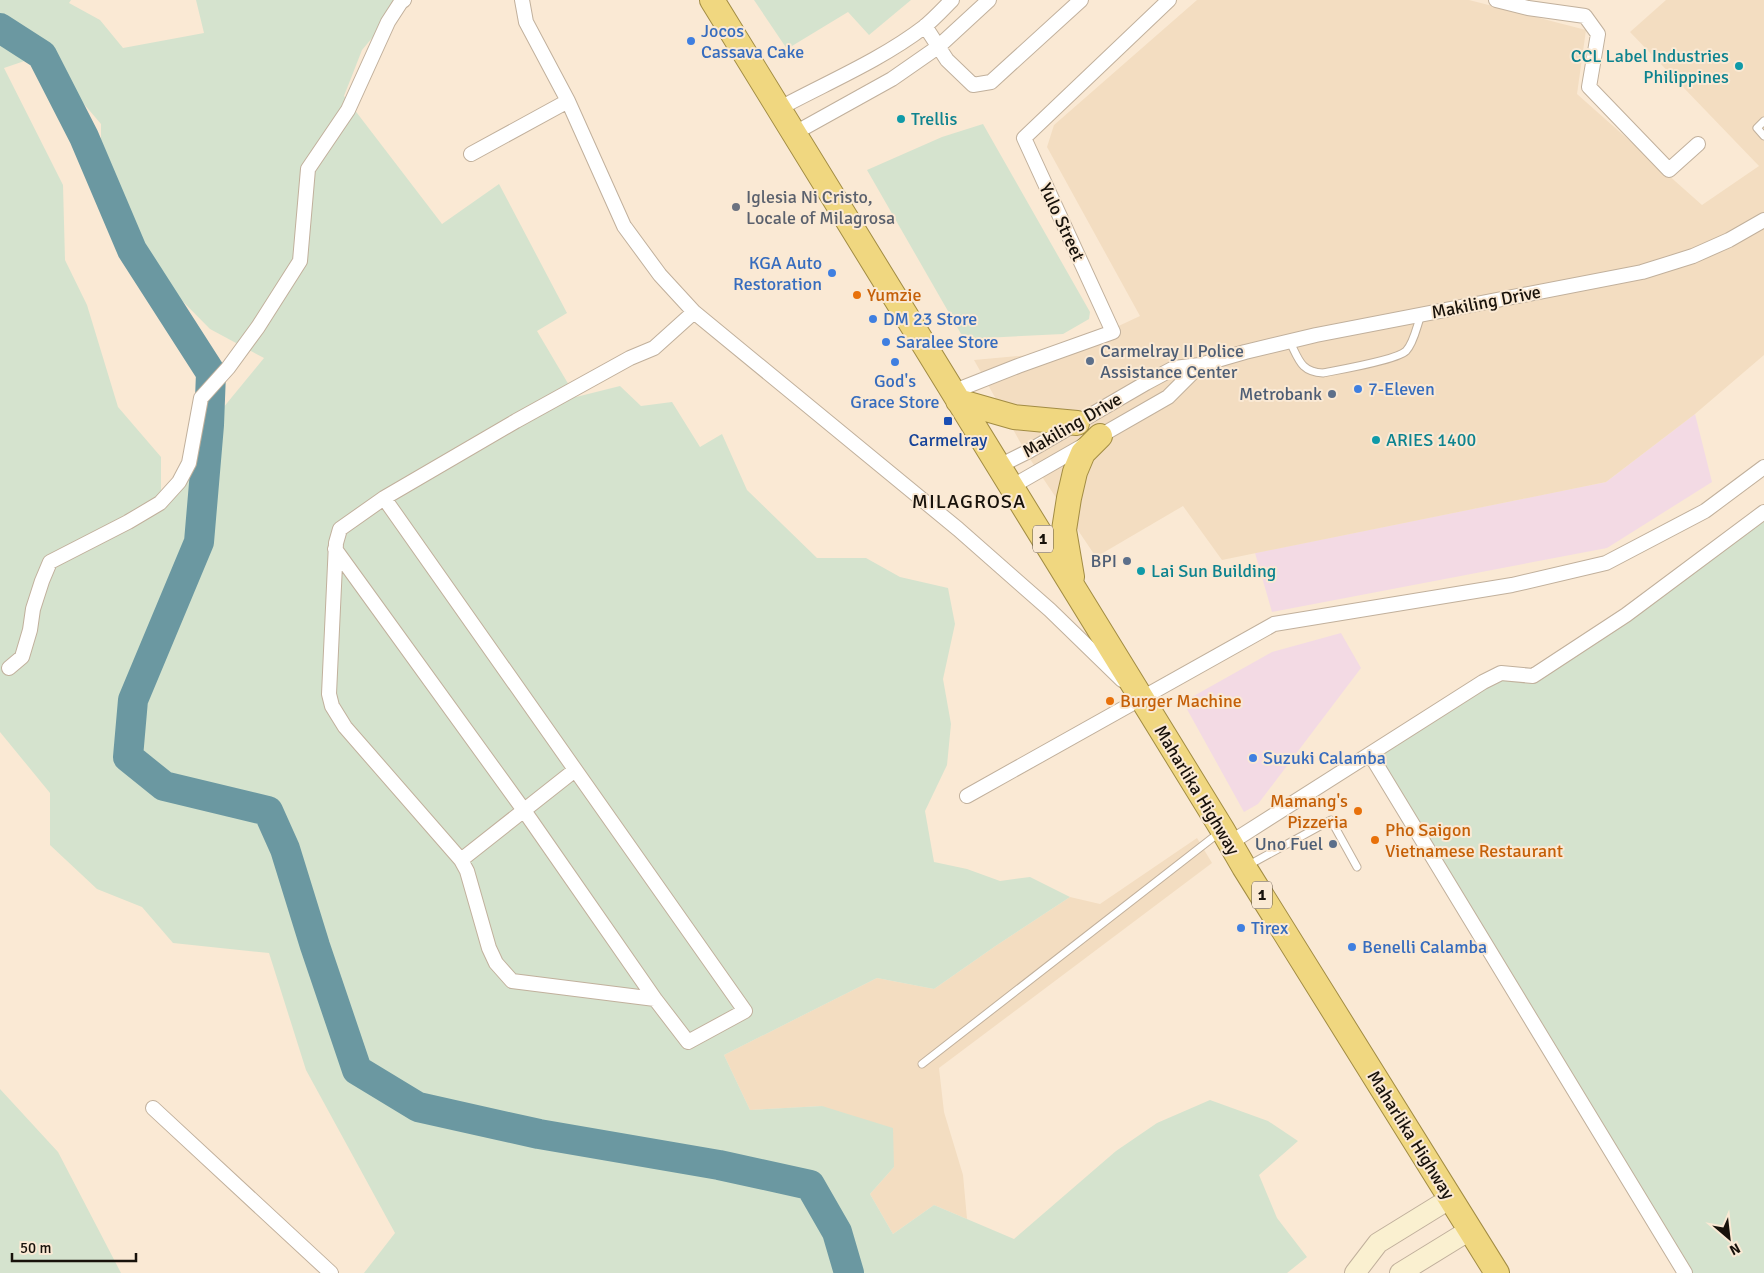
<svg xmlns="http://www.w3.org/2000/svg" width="1764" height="1273" viewBox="0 0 1764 1273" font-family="Signika,sans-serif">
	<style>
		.commercial { fill: #f3dae4 }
		.built { fill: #f3ddc1 }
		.green { fill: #d5e3ce; fill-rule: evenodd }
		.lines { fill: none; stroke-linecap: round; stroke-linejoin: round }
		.river { stroke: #6b98a1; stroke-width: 30 }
		.service-casing { stroke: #c1b09c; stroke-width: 9 }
		.minor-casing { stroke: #c1b09c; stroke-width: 16 }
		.secondary-casing { stroke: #c1b09c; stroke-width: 22 }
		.trunk-casing { stroke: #a28c43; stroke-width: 26 }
		.service { stroke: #fff; stroke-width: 7 }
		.minor { stroke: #fff; stroke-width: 14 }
		.secondary { stroke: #faf0d0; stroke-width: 20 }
		.trunk { stroke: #f0d780; stroke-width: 24 }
		.shop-dot { fill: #3f7fe0; stroke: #fae9d4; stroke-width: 2 }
		.culture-dot { fill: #0f9aa8; stroke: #fae9d4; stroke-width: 2 }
		.worship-dot { fill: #6b7280; stroke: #fae9d4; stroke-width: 2 }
		.food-dot { fill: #e8710a; stroke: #fae9d4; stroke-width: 2 }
		.service-dot { fill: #5c6f8a; stroke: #fae9d4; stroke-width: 2 }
		.transit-dot { fill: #1a4fb4; stroke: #fae9d4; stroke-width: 2 }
		.labels { text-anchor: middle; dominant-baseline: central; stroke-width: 4; stroke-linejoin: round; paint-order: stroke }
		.shield { fill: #fae9d4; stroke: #5c5247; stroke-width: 1 }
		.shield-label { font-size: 16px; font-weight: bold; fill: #18120b }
		.shop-label { font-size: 18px; fill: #366cbe; stroke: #fae9d4; text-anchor: start }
		.culture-label { font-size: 18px; fill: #0d838f; stroke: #fae9d4; text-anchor: start }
		.worship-label { font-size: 18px; fill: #5b616d; stroke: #fae9d4; text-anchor: start }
		.street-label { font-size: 18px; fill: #18120b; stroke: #fae9d4 }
		.food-label { font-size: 18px; fill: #c56008; stroke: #fae9d4; text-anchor: start }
		.service-label { font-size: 18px; fill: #4e5e75; stroke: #fae9d4; text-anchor: end }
		.transit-label { font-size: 18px; fill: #164399; stroke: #fae9d4 }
		.quarter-label { font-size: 20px; letter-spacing: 1px; fill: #18120b; stroke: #fae9d4 }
	</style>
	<rect width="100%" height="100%" fill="#fae9d4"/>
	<path class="commercial" d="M1695,414L1712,482L1607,548L1272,612L1255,553L1606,482Z
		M1341,633L1361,668L1258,804L1244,812L1183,702L1272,652Z"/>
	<path class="built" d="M1197,0H1469L1586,30L1577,94L1702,205L1759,166L1630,32L1666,0H1764V355L1695,414L1606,482L1222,560L1183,506L1096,557L1028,456L974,360L1063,352L1140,316L1047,147L1054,125Z
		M1197,838L1212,863L939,1068L944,1112L963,1175L967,1219L934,1205L893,1234L870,1194L894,1167L822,1106L750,1110L724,1055L877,978L934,989L997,945L1070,897L1100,904Z"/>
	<path class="green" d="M0,0H71L69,3L100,20L123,48L204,33L196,0H404L362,50L344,96L442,224L499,184L567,313L537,331L576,397L620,386L641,406L672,402L700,447L722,434L747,490L817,558H866L900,577L948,588L955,624L943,679L951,724L947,765L925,811L934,862L967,869L1000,881L1030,877L1070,897L997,945L934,989L877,978L724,1055L750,1110L822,1106L893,1128L894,1167L870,1194L893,1234L934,1205L1014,1239L1116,1151L1157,1123L1210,1100L1268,1121L1298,1141L1259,1175L1277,1218L1307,1257L1287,1273H364L395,1233L306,1070L269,953L173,943L142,907L97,889L50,845V793L0,732ZM42,55L101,124V177L132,250L210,329L264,358L209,425L161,502V457L118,407L87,305L65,260L63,185L4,68Z
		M754,0H911L869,35L848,12L787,49Z
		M983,124L1090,312L1089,319L1063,334L964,339L867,170L942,137Z
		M1764,509V1273H1691L1374,757L1481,682L1527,676L1616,620Z
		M0,1089L58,1152L121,1273H0Z"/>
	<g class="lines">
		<path class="river" d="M0,28L42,55L84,137L132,250L211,373L209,425L199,542L133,700L128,757L164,786L268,811L285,849L315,946L357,1070L418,1107L539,1134L719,1165L810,1185L837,1232L849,1273"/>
		<defs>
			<path id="service" d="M1764,121L1757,128L1764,136
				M1290,342C1299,360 1301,372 1323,373C1338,370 1397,360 1406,351C1414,343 1417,325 1421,315
				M1247,866L1331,820L1357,867
				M922,1064L1220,832"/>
			<path id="minor" d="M522,0L526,22L568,101L624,226L660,275L694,312L958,529L1050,610L1122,680
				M1496,0L1528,8L1585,16L1598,34L1589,87L1669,170L1698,144
				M925,26L947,60L973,85L991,82L1081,0
				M778,109C826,83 881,60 924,27C934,19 943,9 952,0
				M793,134L892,79L938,47L989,0
				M471,154L568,101
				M952,392L1018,366L1113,332L1024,138L1169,0
				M999,466L1029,451L1146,383L1174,368L1200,365L1245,352L1316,335L1642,272L1693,256L1729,240L1764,220
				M1011,487L1168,397L1200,365
				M335,549L523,809L655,999L688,1042L745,1011L384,498
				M9,668L22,657L30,630L33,609L42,581L50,562L128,522L160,503L179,482L189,463L201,398L228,368L258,327L300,261L308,169L348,110L388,22L401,2L404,0
				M1370,754L1685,1273
				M967,796L1274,624L1512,585L1606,563L1705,511L1764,467
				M1230,843L1483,682L1501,673L1533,676L1626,615L1764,512
				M461,860L575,770
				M655,999L512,981L496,963L489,948L467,871L461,860L345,727L332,706L329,694L336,543L340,529L384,498L516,421L630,358L654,348L694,312
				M153,1108L331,1273"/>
			<path id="secondary" d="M1355,1273L1378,1243L1451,1198
				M1400,1273L1470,1230"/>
			<path id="trunk" d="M712,0L1222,829L1244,867L1497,1273
				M958,401L1014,417L1077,423
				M1072,577L1064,530L1069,498L1075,472L1083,453L1100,436"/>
		</defs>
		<use href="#service" class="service-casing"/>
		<use href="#minor" class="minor-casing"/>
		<use href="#secondary" class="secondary-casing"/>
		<use href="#trunk" class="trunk-casing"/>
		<use href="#service" class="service"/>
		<use href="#minor" class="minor"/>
		<use href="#secondary" class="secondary"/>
		<use href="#trunk" class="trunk"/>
	</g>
	<g class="shop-dot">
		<circle cx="691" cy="41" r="5"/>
		<circle cx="832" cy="273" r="5"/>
		<circle cx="873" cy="319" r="5"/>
		<circle cx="886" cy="342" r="5"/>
		<circle cx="895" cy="362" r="5"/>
		<circle cx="1358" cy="389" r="5"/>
		<circle cx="1253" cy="758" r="5"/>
		<circle cx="1241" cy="928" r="5"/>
		<circle cx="1352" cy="947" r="5"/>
	</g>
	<g class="culture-dot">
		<circle cx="1739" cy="66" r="5"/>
		<circle cx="901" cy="119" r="5"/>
		<circle cx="1376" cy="440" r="5"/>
		<circle cx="1141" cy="571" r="5"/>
	</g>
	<circle class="worship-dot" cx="736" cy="207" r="5"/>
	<g class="food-dot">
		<circle cx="857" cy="295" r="5"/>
		<circle cx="1110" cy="701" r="5"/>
		<circle cx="1358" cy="811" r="5"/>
		<circle cx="1375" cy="840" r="5"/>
	</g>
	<g class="service-dot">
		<circle cx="1090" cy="361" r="5"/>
		<circle cx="1332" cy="394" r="5"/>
		<circle cx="1127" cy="561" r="5"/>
		<circle cx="1333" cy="844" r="5"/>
	</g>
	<rect class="transit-dot" x="943" y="416" width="10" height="10" rx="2.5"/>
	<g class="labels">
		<g class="shield">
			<rect x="1033" y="525.5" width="20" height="27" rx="4"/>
			<rect x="1252" y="881.5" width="20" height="27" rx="4"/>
		</g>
		<g class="shield-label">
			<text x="1043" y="539">1</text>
			<text x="1262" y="895">1</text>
		</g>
		<g class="shop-label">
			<text x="701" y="31">Jocos<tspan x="701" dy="21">Cassava Cake</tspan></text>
			<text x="822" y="263" text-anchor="end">KGA Auto<tspan x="822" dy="21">Restoration</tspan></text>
			<text x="883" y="319">DM 23 Store</text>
			<text x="896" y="342">Saralee Store</text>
			<text x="895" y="381" text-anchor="middle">God's<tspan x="895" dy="21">Grace Store</tspan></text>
			<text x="1368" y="389">7-Eleven</text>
			<text x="1263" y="758">Suzuki Calamba</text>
			<text x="1251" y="928">Tirex</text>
			<text x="1362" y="947">Benelli Calamba</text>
		</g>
		<g class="culture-label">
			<text x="1729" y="56" text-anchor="end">CCL Label Industries<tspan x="1729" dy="21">Philippines</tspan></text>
			<text x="911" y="119">Trellis</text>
			<text x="1386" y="440">ARIES 1400</text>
			<text x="1151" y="571">Lai Sun Building</text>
		</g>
		<g class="worship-label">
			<text x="746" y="197">Iglesia Ni Cristo,<tspan x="746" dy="21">Locale of Milagrosa</tspan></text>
		</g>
		<g class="street-label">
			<text transform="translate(1062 222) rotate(65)">Yulo Street</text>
			<text transform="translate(1486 302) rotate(-11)">Makiling Drive</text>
			<text transform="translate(1072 425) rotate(-30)">Makiling Drive</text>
			<text transform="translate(1197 790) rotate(59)">Maharlika Highway</text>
			<text transform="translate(1411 1135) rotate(58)">Maharlika Highway</text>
		</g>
		<g class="food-label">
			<text x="867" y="295">Yumzie</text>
			<text x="1120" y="701">Burger Machine</text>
			<text x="1348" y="801" text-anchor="end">Mamang's<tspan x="1348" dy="21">Pizzeria</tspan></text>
			<text x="1385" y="830">Pho Saigon<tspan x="1385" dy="21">Vietnamese Restaurant</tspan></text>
		</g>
		<g class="service-label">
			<text x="1100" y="351" text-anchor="start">Carmelray II Police<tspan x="1100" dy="21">Assistance Center</tspan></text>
			<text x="1322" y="394">Metrobank</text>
			<text x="1117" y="561">BPI</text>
			<text x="1323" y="844">Uno Fuel</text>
		</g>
		<g class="transit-label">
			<text x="948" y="440">Carmelray</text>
		</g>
		<g class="quarter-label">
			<text x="969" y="501">MILAGROSA</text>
		</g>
	</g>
	<g transform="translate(1729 1238) rotate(152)" stroke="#fae9d4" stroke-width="4" paint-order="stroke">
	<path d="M0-4L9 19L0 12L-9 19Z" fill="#18120b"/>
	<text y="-8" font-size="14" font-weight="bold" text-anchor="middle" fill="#18120b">N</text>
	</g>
	<path d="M12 1253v8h124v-8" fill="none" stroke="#18120b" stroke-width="2.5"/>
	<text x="20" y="1253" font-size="15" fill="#18120b" stroke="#fae9d4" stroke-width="4" paint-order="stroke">50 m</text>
</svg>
